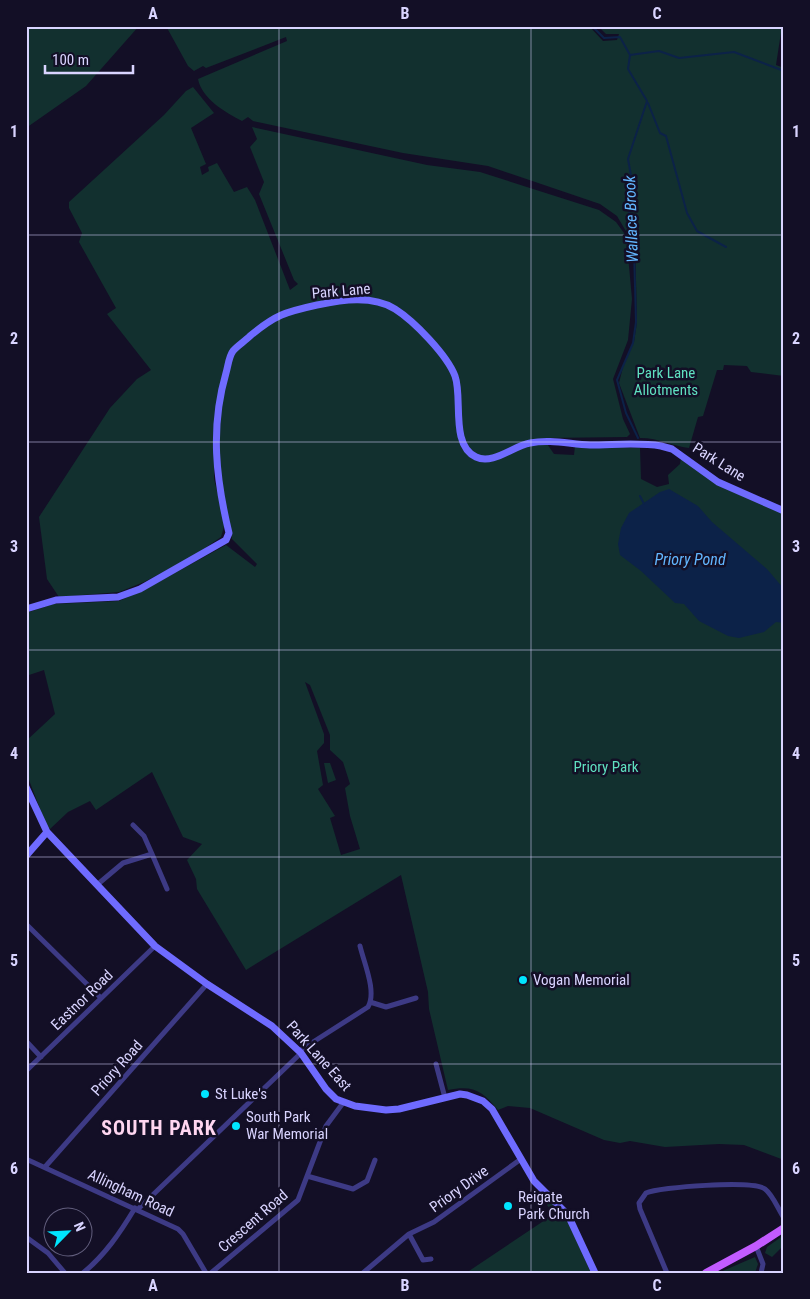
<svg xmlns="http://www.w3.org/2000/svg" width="810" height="1299" viewBox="0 0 810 1299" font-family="'Roboto Condensed',sans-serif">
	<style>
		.green { fill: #12302f; fill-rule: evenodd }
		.water { fill: #0c2248 }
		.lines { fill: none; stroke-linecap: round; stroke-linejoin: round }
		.stream { stroke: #0c2248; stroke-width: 2 }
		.street { stroke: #3d3a85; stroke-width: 5 }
		.secondary { stroke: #6f6bff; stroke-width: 7 }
		.primary { stroke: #c25bff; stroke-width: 8 }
		.grid { fill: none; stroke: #d9d4ff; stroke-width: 1; stroke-opacity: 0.55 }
		.poi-dot { fill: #00e5ff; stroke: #130f26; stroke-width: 2 }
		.labels { text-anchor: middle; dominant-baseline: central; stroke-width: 5; stroke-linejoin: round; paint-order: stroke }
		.street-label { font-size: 15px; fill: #d9d4ff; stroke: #130f26 }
		.park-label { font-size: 15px; fill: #5fe0c0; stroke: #130f26 }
		.poi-label { font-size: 15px; fill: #d9d4ff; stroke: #130f26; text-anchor: start }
		.water-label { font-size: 16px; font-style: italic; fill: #62b6ff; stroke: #130f26 }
		.district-label { font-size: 20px; font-weight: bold; letter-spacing: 1px; fill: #ffd6f0; stroke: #130f26 }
		.neatline { fill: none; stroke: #d9d4ff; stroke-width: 2 }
		.grid-label { font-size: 16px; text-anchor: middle; font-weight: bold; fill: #d9d4ff }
	</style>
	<rect width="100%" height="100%" fill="#130f26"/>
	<path class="green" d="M26,26H139L86,86L26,128Z
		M166,26H589L603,41L617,40L619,34H606L598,26H782L776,65L784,68V376L751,372L747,366L724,365L723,370H717L703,416L698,417L689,448C671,446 660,438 640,438L619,383L624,363L634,342L637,322L635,238H630L617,216L600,204L488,166L403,153L253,121L248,117L242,121C225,112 202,99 198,79L287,41L286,37L206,68L203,66L194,71L188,66Z
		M193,87L214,113L191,128L206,164L200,167L202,175L209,171L208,167L217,163L234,192L247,187L255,200L290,290L298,284L294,280L259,194L264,182L250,147L257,139L252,127L427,165L480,172L599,210L616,222L624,233L627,244L632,299L628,340L613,379L623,419L630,434L627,437L543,438L554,454L574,455L575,446L640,448L641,479L657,487L669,484L668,475L680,464L681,458L691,466L784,513V1160L744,1145L719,1144L665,1147L630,1141L620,1143L604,1140L530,1108L508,1106L498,1110C482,1091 474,1085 448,1090L429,1009L428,992L401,875L246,970L197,889L196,879L187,860L202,844L183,837L152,772L96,810L90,801L68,812L50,829L45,822L26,772V741L55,714L44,670L26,676V613L54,604L119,601L144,590L226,545L255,567L257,564L232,539L219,481L214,418V479L225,523L221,537L192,557L144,582L119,592L59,597L47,579L39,517L110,408L137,379L151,370L107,314L116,308L79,242L82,233L69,208V202L164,115L186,91ZM305,682L310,685L330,735V750L343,762L350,784L345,788L350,816L360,849L341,855L330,818L335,816L318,789L323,785L317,751L324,743V734Z
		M324,763H330L336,780L328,783Z
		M550,1201L568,1222L591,1273H466L554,1214L547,1205Z
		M784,1235V1245L772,1257L765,1253L767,1247Z
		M755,1257L758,1264L755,1273H718Z"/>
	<path class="water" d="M669,489L698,506L712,522L767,569L784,589V610L781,612L784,623L776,622L764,632L739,638L728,636L699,621L684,604L675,603L641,571L620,555L618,544L621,528L629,513L660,492Z"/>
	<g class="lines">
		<path class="stream" d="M592,26L604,38L620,37L630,55L628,69L647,101L628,159L632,181L629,216L634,250L636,322L633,343L617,380L626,413L638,438
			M630,55L659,51L679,58L734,52L784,71
			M648,103L660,133L666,136L687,213L697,231L726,247
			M640,496L644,504"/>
		<path class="street" d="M133,825L144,836L152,854
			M98,884L123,863L152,854L167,889
			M26,924L101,998
			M370,1002L386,1007L416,998
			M26,1041L41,1057
			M299,1051L368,1007C377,992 364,963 360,946
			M436,1064L445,1098
			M26,1071L155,946
			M26,1159L178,1229L183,1234L206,1273
			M45,1167L207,984
			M307,1176L353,1189L367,1181L375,1160
			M137,1210L301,1053
			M409,1234L423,1260L431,1259
			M26,1237L48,1253L65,1273
			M756,1246L763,1264L761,1273
			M83,1273C105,1255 120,1233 135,1208
			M211,1273L298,1200L326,1126L343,1103
			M363,1273L409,1234L434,1222L521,1159
			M667,1273L640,1209L639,1203L646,1193C659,1187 753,1180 765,1189C773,1195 778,1209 784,1218"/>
		<path class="secondary" d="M26,609L56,600L118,597L140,589L226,540L229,533C216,479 210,428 226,373C228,366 229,356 233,351C237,346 245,341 250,336C275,315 285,312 317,305C342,300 372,295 395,309C414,321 447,355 455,376C463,398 450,445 476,457C493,465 513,446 530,443C550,439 569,444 590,445C614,445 638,442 661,446L672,449L718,482L784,511
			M26,787L47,832L155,946L207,984L272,1026L301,1053L326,1089L336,1099L355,1106L386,1110L399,1109L460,1094L467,1095L483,1101L492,1109L534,1181L568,1215L595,1273
			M26,856L47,832"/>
		<path class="primary" d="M706,1273L756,1246L784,1228"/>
	</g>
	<path class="grid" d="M279,26V1273M531,26V1273M26,235H784M26,442H784M26,650H784M26,857H784M26,1064H784"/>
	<g class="poi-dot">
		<circle cx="523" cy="980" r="5"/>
		<circle cx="205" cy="1094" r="5"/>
		<circle cx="236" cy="1126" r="5"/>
		<circle cx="508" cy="1206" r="5"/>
	</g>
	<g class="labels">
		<g class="street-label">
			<text transform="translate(341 291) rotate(-5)">Park Lane</text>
			<text transform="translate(719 462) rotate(32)">Park Lane</text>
			<text transform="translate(82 1000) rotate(-44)">Eastnor Road</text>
			<text transform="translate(319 1056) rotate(48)">Park Lane East</text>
			<text transform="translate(117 1068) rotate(-48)">Priory Road</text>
			<text transform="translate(459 1189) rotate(-36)">Priory Drive</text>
			<text transform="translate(131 1193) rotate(25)">Allingham Road</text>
			<text transform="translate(253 1221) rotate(-41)">Crescent Road</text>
		</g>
		<g class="park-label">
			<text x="666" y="373">Park Lane<tspan x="666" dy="17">Allotments</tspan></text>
			<text x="606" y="767">Priory Park</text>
		</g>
		<g class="poi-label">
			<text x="533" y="980">Vogan Memorial</text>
			<text x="215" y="1094">St Luke's</text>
			<text x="246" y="1117">South Park<tspan x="246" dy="17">War Memorial</tspan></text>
			<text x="518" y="1197">Reigate<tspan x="518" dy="17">Park Church</tspan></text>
		</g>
		<g class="water-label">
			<text transform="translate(631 219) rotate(-92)">Wallace Brook</text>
			<text x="690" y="559">Priory Pond</text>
		</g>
		<g class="district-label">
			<text x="159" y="1128">SOUTH PARK</text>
		</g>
	</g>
	<rect width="810" height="1299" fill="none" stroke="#130f26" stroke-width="55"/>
	<g transform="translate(68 1232) rotate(66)"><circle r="24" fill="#130f26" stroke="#625e7d"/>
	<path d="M0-4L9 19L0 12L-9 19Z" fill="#00e5ff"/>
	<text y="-8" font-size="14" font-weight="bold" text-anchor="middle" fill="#d9d4ff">N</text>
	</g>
	<path d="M45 65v8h88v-8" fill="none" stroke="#d9d4ff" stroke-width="2.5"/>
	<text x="52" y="65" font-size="15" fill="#d9d4ff" stroke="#130f26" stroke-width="4" paint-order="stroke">100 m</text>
	<rect x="28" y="28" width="754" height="1244" class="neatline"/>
	<g class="grid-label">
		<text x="153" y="19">A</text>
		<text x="405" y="19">B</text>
		<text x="657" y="19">C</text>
		<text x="14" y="137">1</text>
		<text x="796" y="137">1</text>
		<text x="14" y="344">2</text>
		<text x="796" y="344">2</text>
		<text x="14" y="552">3</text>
		<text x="796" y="552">3</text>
		<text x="14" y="759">4</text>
		<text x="796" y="759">4</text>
		<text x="14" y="966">5</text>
		<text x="796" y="966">5</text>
		<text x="14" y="1174">6</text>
		<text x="796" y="1174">6</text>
		<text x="153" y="1291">A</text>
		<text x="405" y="1291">B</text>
		<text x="657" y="1291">C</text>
	</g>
</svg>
